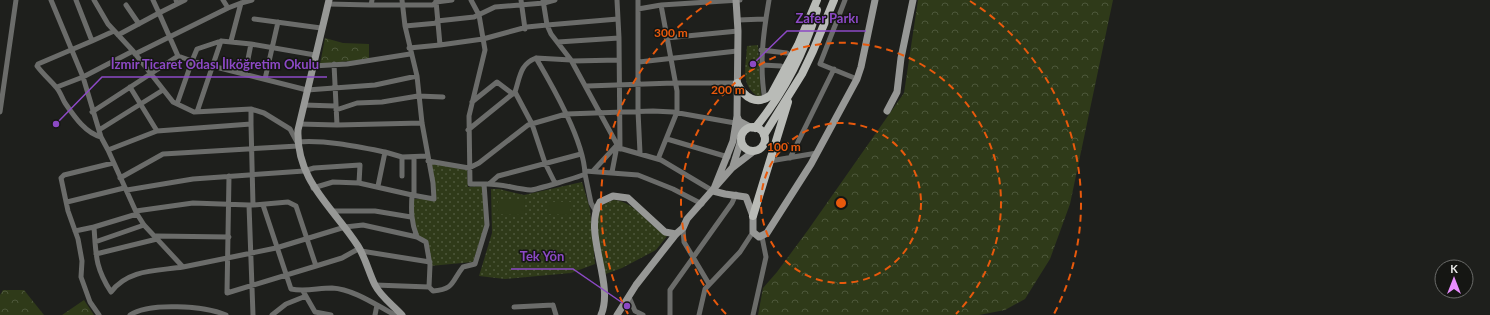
<svg xmlns="http://www.w3.org/2000/svg" width="1490" height="315" viewBox="0 0 1490 315" font-family="Lato,sans-serif">
	<style>
		.grass { fill: url(#grass-dots) }
		.forest { fill: url(#forest-crowns) }
		.garden { fill: #2f3a19 }
		.lines { fill: none; stroke-linecap: round; stroke-linejoin: round }
		.street { stroke: #6b6c6a; stroke-width: 5 }
		.secondary { stroke: #979896; stroke-width: 7 }
		.primary { stroke: #b9bbb7; stroke-width: 8 }
		.ring { fill: none; stroke: #e8590c; stroke-width: 2; stroke-dasharray: 7 5 }
		.centre { fill: #e8590c; stroke: #151613; stroke-width: 2 }
		.ring-label { font-size: 12px; text-anchor: middle; font-weight: bold; fill: #e8590c; stroke: #151613; stroke-width: 3; stroke-linejoin: round; paint-order: stroke }
		.leader { fill: none; stroke: #8c49c5; stroke-width: 1.5 }
		.callout-dot { fill: #8c49c5; stroke: #151613; stroke-width: 1.5 }
		.callout-label { font-size: 13px; text-anchor: middle; font-weight: bold; fill: #8c49c5; stroke: #151613; stroke-width: 3; stroke-linejoin: round; paint-order: stroke }
	</style>
	<defs>
		<pattern id="grass-dots" width="8" height="8" patternUnits="userSpaceOnUse"><rect width="8" height="8" fill="#2f3a19"/><path d="M2 2h.1M6 6h.1" fill="none" stroke="#4d573a" stroke-width="1.8" stroke-linecap="round"/></pattern>
		<pattern id="forest-crowns" width="20" height="18" patternUnits="userSpaceOnUse"><rect width="20" height="18" fill="#2f3a19"/><path d="M2 6a3 3 0 1 1 6 0M12 15a3 3 0 1 1 6 0" fill="none" stroke="#4d573a"/></pattern>
	</defs>
	<rect width="100%" height="100%" fill="#1e1f1c"/>
	<path class="grass" d="M758,45L761,98C739,87 746,67 747,46Z
		M429,163L467,170L468,187L482,186L485,225L473,262L430,266L428,241L418,236L414,218V199H434V175Z
		M582,182L590,209L595,264L571,273L505,279L479,276L492,233L491,189H499L524,195Z
		M614,200C636,201 648,228 668,235L656,250L622,268L603,275C601,259 592,228 597,212C600,205 608,202 614,200Z"/>
	<path class="forest" d="M918,0H1113L1070,204L1050,259L1025,299L1005,310L979,315H758L763,288L777,272L808,230L904,93Z
		M325,38L343,43L369,44V59L320,64Z
		M3,290H24L44,315H0V295Z
		M84,300L94,315H62Z"/>
	<path class="garden" d="M498,199L525,200L524,215L497,214Z
		M548,202H571L570,215L548,214Z"/>
	<g class="lines">
		<path class="street" d="M51,0L83,77L101,137L108,150L137,214L144,225L183,267L276,248L345,227L363,225L417,237
			M76,0L92,41L38,64L37,66C43,74 49,79 56,87C60,91 62,98 65,103C74,116 85,133 101,137
			M94,0L108,24L133,51L173,102L194,112L251,109L264,113L290,129L297,142C327,140 355,146 385,152
			M176,0L177,4L159,13L178,56L192,61L197,49L221,41L251,44L245,74
			M223,0L228,8L241,3
			M372,0L371,5H433L436,2L452,0
			M402,0L405,26L417,76L422,123L433,183L434,199L412,195C411,210 411,222 417,237L426,242L430,265L429,287
			M521,0L525,29
			M617,0L619,38L620,149
			M638,0V111L640,153
			M845,0L820,64L857,79
			M177,4L185,0
			M328,4L371,5
			M126,5L139,24
			M638,9L661,5
			M254,19L321,28
			M738,20L766,19
			M437,21L474,17L495,7L544,3L555,0
			M405,26L438,23
			M118,35L159,13L153,0
			M666,38L738,31
			M92,41L114,31
			M231,41L241,3L252,0
			M558,42L619,38
			M251,44L315,55
			M440,45L483,39L527,27L547,25L543,0
			M409,48L440,45L436,1
			M761,50L787,53
			M135,54L228,8
			M571,60L619,148L661,160L713,191
			M572,61L619,60
			M639,62L737,51
			M761,65L781,66
			M313,66L347,64L410,54
			M265,79L278,22
			M587,86L674,83H737
			M57,87L83,77L133,51
			M515,92C520,77 520,64 536,58
			M765,100C759,66 763,34 769,0
			M472,102L497,82L513,94
			M177,104L192,61L307,90L375,85L417,76
			M304,105L335,106
			M336,110L357,103L382,102L418,96L443,97
			M0,112L16,0
			M92,112L178,56
			M197,112L221,41
			M251,124L253,205H249L253,315
			M299,124L337,125L334,64
			M337,125L422,123
			M99,130L163,90
			M468,130L515,92L532,124L545,163L555,183
			M157,131L251,124V109
			M667,139L728,157
			M108,150L157,131L130,87
			M414,158V195
			M790,158L834,69
			M658,159L677,112V91L661,5L740,0
			M428,161L469,168L479,163L528,125L566,114L653,111L673,112L735,123
			M770,161L817,153
			M585,171L638,175L673,189L702,204
			M593,171L617,145
			M612,172L617,146
			M585,174L591,203L595,210
			M229,176L227,293L316,266L296,206L288,202L253,205
			M402,176V157
			M120,178L163,154L298,146
			M484,184C500,183 515,189 531,190C535,190 582,176 585,174C584,141 553,87 536,58L571,60L551,34L547,25L618,19
			M489,184L498,176L581,154
			M378,186L385,152L402,157L427,156
			M313,188L333,182L359,183L412,195
			M127,190L193,179L304,171L314,168L360,165L359,183
			M67,202L124,188
			M263,205L291,289C305,292 318,288 332,288C353,289 376,305 395,315
			M136,211L193,203L249,205
			M331,211H375L411,217
			M94,227L137,214
			M683,228L684,242L709,284
			M75,231L94,227C96,255 95,267 111,292C128,269 157,271 183,267
			M156,236L229,237
			M95,242L144,225
			M361,251L430,262
			M96,254L157,239
			M316,266L342,258L360,248
			M375,285L429,287L433,291C455,289 451,282 463,267L475,264L487,225L484,184H470L469,116L485,50L479,15L471,0
			M303,291L315,312L331,315
			M629,297L635,311L643,315
			M553,305L556,315
			M514,307L553,305
			M99,315L90,302L81,277L82,261L78,239L68,211L61,178L64,175L113,163
			M130,315C149,302 205,306 226,315
			M272,315L286,304L306,296
			M375,315L377,305
			M670,315V290L732,203L736,194
			M699,315L705,289L740,252L753,232
			M753,315L766,257L762,237"/>
		<path class="secondary" d="M329,0L298,130C296,181 333,207 358,246C366,259 369,273 375,285C381,297 393,305 402,315
			M736,0L738,31L737,116L739,121L741,136
			M887,111L897,92L901,58L913,0
			M737,116L733,141L713,191L725,194L746,197L753,216V232L759,237L767,233L811,164L857,79L861,67L875,0
			M739,121L752,128
			M733,166L741,140
			M601,315C615,283 582,232 600,202L613,196L628,198L665,232L676,234
			M617,315L636,285L676,234L683,228L687,219L732,168L754,151"/>
		<path class="primary" d="M737,83C744,98 757,106 771,95L798,45L817,0
			M741 139a12 12 0 1 1 24 0a12 12 0 1 1-24 0Z
			M755,128C783,94 804,53 817,10
			M764,135L802,74L813,51L834,0
			M753,216L788,102"/>
	</g>
	<g class="ring">
		<circle cx="841" cy="203" r="80"/>
		<path d="M726 314A160 160 0 1 1 956 314"/>
		<path d="M628 314A240 240 0 0 1 712 1M970 1A240 240 0 0 1 1054 314"/>
	</g>
	<circle cx="841" cy="203" r="6" class="centre"/>
	<g class="ring-label">
		<text x="671" y="37">300 m</text>
		<text x="728" y="94">200 m</text>
		<text x="784" y="151">100 m</text>
	</g>
	<path class="leader" d="M753 64L787 31H866M56 124L102 77H327M627 306L573 269H511"/>
	<g class="callout-dot">
		<circle cx="753" cy="64" r="4"/>
		<circle cx="56" cy="124" r="4"/>
		<circle cx="627" cy="306" r="4"/>
	</g>
	<g class="callout-label">
		<text x="827" y="23">Zafer Parkı</text>
		<text x="215" y="69">İzmir Ticaret Odası İlköğretim Okulu</text>
		<text x="542" y="261">Tek Yön</text>
	</g>
	<g transform="translate(1454 279)"><circle r="19" fill="#151613" stroke="#6a6b69"/>
	<path d="M0-3L7 15L0 10L-7 15Z" fill="#e98dfe"/>
	<text y="-6" font-size="11" font-weight="bold" text-anchor="middle" fill="#eaebe9">K</text>
	</g>
</svg>
